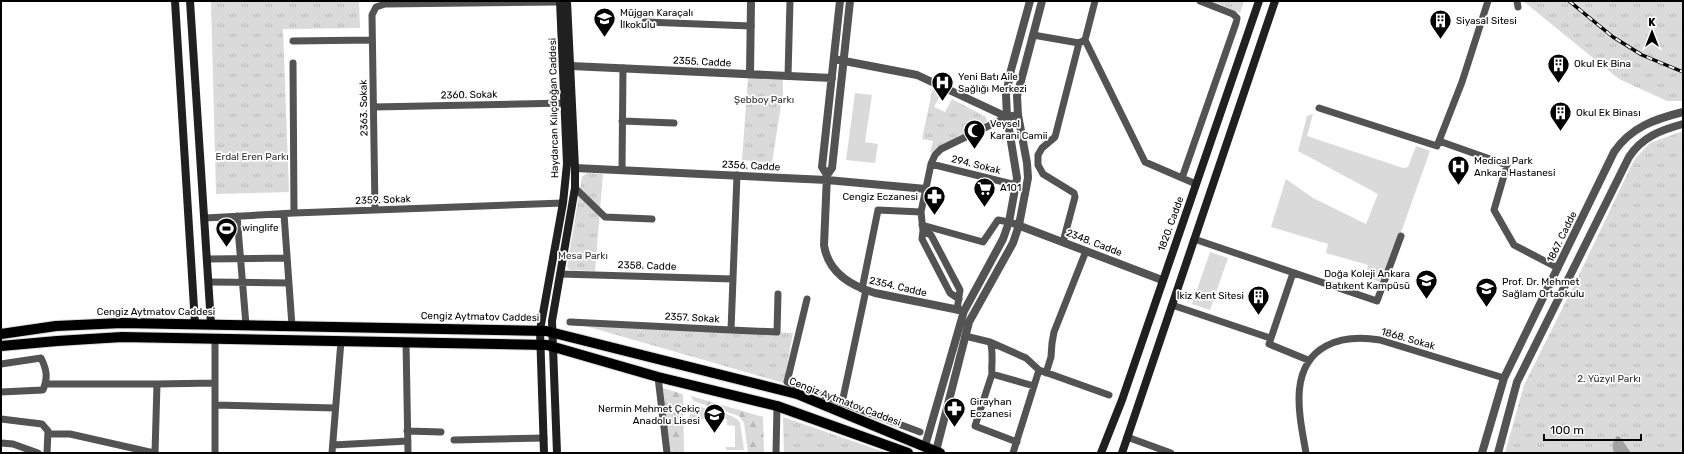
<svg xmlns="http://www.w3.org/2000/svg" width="1684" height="454" viewBox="0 0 1684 454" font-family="Rubik,sans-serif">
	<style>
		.grass { fill: #dadada }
		.forest { fill: url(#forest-firs) }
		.park { fill: url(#park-tufts) }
		.water { fill: #a1a1a1 }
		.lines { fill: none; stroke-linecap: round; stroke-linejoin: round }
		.primary-casing { stroke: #dbdbdb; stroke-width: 12 }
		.minor { stroke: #535353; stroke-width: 7 }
		.tertiary { stroke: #535353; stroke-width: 8 }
		.secondary { stroke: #202020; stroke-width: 8 }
		.primary { stroke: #000; stroke-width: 10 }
		.rail-casing { stroke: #000; stroke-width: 3.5 }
		.rail { stroke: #fff; stroke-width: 2; stroke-dasharray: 6; stroke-linecap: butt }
		.labels { text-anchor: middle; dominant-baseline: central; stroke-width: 3.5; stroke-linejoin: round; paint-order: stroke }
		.poi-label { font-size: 10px; fill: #000; stroke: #fff; text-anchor: start }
		.street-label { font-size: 10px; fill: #000; stroke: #fff }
		.park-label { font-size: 10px; fill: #313131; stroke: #fff }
	</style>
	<defs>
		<pattern id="forest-firs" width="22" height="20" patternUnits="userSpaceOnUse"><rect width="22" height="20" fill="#dadada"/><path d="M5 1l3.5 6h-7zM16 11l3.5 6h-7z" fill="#b9b9b9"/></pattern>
		<pattern id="park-tufts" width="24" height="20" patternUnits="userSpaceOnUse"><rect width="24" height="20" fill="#dadada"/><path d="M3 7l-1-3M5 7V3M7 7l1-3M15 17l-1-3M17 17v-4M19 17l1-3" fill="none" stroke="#b9b9b9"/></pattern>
	</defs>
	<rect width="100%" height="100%" fill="#fff"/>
	<path class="grass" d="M855,93L872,95L865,142L878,144L875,163L846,160Z
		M1313,114L1307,136L1403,168L1408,167L1416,146L1430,151L1383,283L1366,277L1368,265L1326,253L1328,244L1271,227L1286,179L1313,198L1366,224L1378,194L1298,151L1307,116Z
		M1210,252L1228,258L1210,310L1192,304Z
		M694,406C706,408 732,413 740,422L744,450H726V447H735V426L727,425V419H702C698,423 695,423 689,421L690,407Z"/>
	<path class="forest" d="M663,388L683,394L684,453H669Z
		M691,396L763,417L764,453H748L744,423L739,416L693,401Z"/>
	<path class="park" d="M211,1H359L360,28L283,29L289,192L216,194Z
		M1211,1H1244L1240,13Z
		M1523,1H1683V101H1667L1619,79Z
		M748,77L783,79V92L772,163L742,160Z
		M933,87L941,94L934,107L945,112L952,99L986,117L987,122L930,153L933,141L922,139Z
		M1683,131V453H1505L1524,385L1579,275L1634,160L1650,143Z
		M587,173L603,174L595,271L570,270L567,267L582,177Z
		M575,323L793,333L784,383Z
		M783,417L887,453H784Z"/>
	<path class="water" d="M1617,436L1620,437L1631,453H1614C1612,446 1612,442 1617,436Z"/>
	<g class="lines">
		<defs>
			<path id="primary" d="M1,334L56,326L122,323L546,331L797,394L940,453
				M1,346L57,341L122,337L547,345L658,377L777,406L908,453"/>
		</defs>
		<use href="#primary" class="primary-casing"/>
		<path class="minor" d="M1517,1L1518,7
			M645,22L751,26
			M1033,35L1079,43L1085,40L1095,1
			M1085,40L1145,162L1196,184
			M293,41L372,40
			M293,63L294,213
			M788,76L790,1
			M374,107L565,103
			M1319,108L1437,146L1462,82L1488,1
			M622,121L674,123
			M1439,141L1507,165L1494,210L1514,245L1558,268
			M931,164L935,155L941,149L1007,117
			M622,170L623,68
			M1182,178L1236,23L1237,18L1233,14L1200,1
			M575,188L605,217L652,219
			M375,210L372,15L376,7L385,4L561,2
			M284,214L292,326
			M237,216L246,325
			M205,218L294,213L563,203
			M922,225L983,242L998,220L1009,222
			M923,231L931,235L960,290L957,310
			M1194,239L1377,301L1401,236
			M1063,242L1075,197L1074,193L1043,174L1038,165V155L1042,148L1055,137L1079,43
			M207,259L287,258
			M1293,273L1269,344L1308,360
			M560,274L733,279
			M209,282L289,283
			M862,289L878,210L921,212
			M807,299L787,382L920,432
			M959,299L950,293L922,239L923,231L921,212L931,164L1016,185
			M1172,305L1270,338
			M570,322L731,330L737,175
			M731,330L777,332L778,294
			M965,336L990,342C994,352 991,363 992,374
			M215,339V453
			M406,342L408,453
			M990,342L1026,358L1039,370
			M1,364L41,358C47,370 48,378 43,390L1,392
			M1046,373L1051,357L1052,343L1054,332L1086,251
			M658,377L667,453
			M46,384H157
			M842,403L866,290
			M215,405L335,408
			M1,419L42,424L48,431L47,453
			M407,431L441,432
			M48,434H70L154,453
			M1127,437L1171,453
			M454,440L544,438
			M1017,442L975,426L992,374L1034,386
			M1,443L13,444L38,453
			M333,445L408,441
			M155,453L157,384L215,383
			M332,453L341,341
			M776,453L777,406
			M1013,453L1039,370L1109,395
			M1306,453C1300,418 1287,367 1326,346C1343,337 1361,337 1380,340L1504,378"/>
		<path class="tertiary" d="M840,1L822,167L827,175L824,245C828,272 851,286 875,293L964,311
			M834,59L917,75L1007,117L1018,115
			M571,66L832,78
			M750,74L751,1
			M575,168L827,180L926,189
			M827,175L832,168L850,1
			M1015,224L1162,280
			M925,446L964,311L1003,239L1009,222L1017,178L1007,117L1006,95L1011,70L1030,1
			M936,451L969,322L1013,243L1019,225L1028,178L1027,163L1018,115L1017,96L1042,1
			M1482,453L1504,378L1614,152C1631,127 1655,119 1683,112
			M1498,453L1517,382L1629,157C1642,137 1661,130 1683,124"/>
		<path class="secondary" d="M175,1L195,324
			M190,1L211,324
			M544,453L540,330L563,203L567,164L560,1
			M557,453L552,321L575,188V168L567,1
			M1101,453L1122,400L1259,1
			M1122,453L1275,1"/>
		<use href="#primary" class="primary"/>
		<defs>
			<path id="rail" d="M1569,1L1613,37L1642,55L1683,72"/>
		</defs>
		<use href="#rail" class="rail-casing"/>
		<use href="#rail" class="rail"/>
	</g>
	<defs>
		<symbol id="school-pin" viewBox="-11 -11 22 30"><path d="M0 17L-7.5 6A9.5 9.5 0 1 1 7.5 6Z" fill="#000" stroke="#fff"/><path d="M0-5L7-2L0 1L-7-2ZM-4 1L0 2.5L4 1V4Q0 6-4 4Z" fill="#fff"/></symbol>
		<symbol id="building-pin" viewBox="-11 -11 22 30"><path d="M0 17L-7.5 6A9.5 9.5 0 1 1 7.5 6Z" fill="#000" stroke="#fff"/><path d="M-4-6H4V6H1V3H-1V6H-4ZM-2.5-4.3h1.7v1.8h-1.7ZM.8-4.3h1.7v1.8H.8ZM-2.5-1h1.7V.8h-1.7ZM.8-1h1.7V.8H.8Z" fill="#fff"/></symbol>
		<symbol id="hospital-pin" viewBox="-11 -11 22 30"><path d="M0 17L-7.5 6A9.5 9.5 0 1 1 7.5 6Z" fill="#000" stroke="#fff"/><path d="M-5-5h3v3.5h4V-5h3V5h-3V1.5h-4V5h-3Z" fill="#fff"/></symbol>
		<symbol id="mosque-pin" viewBox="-11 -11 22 30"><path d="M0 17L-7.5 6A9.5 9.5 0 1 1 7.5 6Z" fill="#000" stroke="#fff"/><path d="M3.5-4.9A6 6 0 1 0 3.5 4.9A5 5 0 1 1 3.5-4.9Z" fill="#fff"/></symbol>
		<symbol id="supermarket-pin" viewBox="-11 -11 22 30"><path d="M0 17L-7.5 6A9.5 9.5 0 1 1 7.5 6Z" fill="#000" stroke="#fff"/><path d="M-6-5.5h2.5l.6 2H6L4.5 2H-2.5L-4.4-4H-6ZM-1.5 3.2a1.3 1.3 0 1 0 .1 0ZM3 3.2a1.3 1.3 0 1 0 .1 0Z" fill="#fff"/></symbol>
		<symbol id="pharmacy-pin" viewBox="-11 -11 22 30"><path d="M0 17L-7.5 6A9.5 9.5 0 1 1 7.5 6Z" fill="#000" stroke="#fff"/><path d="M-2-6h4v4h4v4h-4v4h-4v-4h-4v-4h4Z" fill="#fff"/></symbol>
		<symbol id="stadium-pin" viewBox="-11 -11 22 30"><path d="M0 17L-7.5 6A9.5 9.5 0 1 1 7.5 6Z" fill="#000" stroke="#fff"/><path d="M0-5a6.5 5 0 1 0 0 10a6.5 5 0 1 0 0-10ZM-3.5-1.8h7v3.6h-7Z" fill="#fff"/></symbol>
	</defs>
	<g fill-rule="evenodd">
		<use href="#school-pin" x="592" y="6" width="25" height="34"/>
		<use href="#building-pin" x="1428" y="8" width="25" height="34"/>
		<use href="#building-pin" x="1546" y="52" width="25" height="34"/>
		<use href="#hospital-pin" x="930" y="70" width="25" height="34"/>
		<use href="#building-pin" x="1548" y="100" width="25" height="34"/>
		<use href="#mosque-pin" x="962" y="118" width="25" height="34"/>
		<use href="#hospital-pin" x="1446" y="154" width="25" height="34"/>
		<use href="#supermarket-pin" x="972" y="176" width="25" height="34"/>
		<use href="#pharmacy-pin" x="922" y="184" width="25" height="34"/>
		<use href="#stadium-pin" x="214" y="216" width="25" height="34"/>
		<use href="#school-pin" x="1414" y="268" width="25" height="34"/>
		<use href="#school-pin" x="1474" y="276" width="25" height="34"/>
		<use href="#building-pin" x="1246" y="284" width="25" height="34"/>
		<use href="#pharmacy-pin" x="942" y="396" width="25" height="34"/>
		<use href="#school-pin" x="702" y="402" width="25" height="34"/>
	</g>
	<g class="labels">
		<g class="poi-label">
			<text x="620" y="13">Müjgan Karaçalı<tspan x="620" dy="12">İlkokulu</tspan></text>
			<text x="1456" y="21">Siyasal Sitesi</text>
			<text x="1574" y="64">Okul Ek Bina</text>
			<text x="958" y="77">Yeni Batı Aile<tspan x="958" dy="12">Sağlığı Merkezi</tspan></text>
			<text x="1576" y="113">Okul Ek Binası</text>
			<text x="990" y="124">Veysel<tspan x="990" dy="12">Karani Camii</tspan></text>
			<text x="1474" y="161">Medical Park<tspan x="1474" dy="12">Ankara Hastanesi</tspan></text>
			<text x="1000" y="188">A101</text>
			<text x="918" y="197" text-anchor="end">Cengiz Eczanesi</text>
			<text x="242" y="228">winglife</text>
			<text x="1410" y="274" text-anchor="end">Doğa Koleji Ankara<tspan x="1410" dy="12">Batıkent Kampüsü</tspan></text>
			<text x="1502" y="282">Prof. Dr. Mehmet<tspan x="1502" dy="12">Sağlam Ortaokulu</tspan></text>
			<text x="1244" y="296" text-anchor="end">İkiz Kent Sitesi</text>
			<text x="970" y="402">Girayhan<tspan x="970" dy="12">Eczanesi</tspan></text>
			<text x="700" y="409" text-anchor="end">Nermin Mehmet Çekiç<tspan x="700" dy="12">Anadolu Lisesi</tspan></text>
		</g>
		<g class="street-label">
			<text transform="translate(702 62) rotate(3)">2355. Cadde</text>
			<text transform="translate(469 95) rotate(-1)">2360. Sokak</text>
			<text transform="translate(364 108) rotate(-91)">2363. Sokak</text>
			<text transform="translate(554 108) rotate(-91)">Haydarcan Kılıçdoğan Caddesi</text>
			<text transform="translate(976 165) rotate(14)">294. Sokak</text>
			<text transform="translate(751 166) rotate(3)">2356. Cadde</text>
			<text transform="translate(383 200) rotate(-2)">2359. Sokak</text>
			<text transform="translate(1171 224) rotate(-70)">1820. Cadde</text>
			<text transform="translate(1562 237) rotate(-64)">1867. Cadde</text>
			<text transform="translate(1094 243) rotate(21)">2348. Cadde</text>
			<text transform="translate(647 266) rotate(2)">2358. Cadde</text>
			<text transform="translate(898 287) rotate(13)">2354. Cadde</text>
			<text x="156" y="312">Cengiz Aytmatov Caddesi</text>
			<text transform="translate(480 317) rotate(1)">Cengiz Aytmatov Caddesi</text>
			<text transform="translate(692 318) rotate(3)">2357. Sokak</text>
			<text transform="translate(1408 339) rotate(16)">1868. Sokak</text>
			<text transform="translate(845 402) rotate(21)">Cengiz Aytmatov Caddesi</text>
		</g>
		<g class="park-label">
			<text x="764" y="100">Şebboy Parkı</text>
			<text x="252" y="157">Erdal Eren Parkı</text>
			<text x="583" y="256">Mesa Parkı</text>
			<text x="1609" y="379">2. Yüzyıl Parkı</text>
		</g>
	</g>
	<rect width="1684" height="454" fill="none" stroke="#000000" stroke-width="4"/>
	<g transform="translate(1652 32)" stroke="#ffffff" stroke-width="3" paint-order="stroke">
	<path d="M0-3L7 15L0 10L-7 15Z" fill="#000000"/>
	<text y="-6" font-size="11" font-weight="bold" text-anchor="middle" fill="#000000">K</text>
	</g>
	<path d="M1544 434v6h97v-6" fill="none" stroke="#000000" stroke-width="2"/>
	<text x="1550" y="434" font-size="12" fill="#000000" stroke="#ffffff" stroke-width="3" paint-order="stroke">100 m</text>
</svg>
